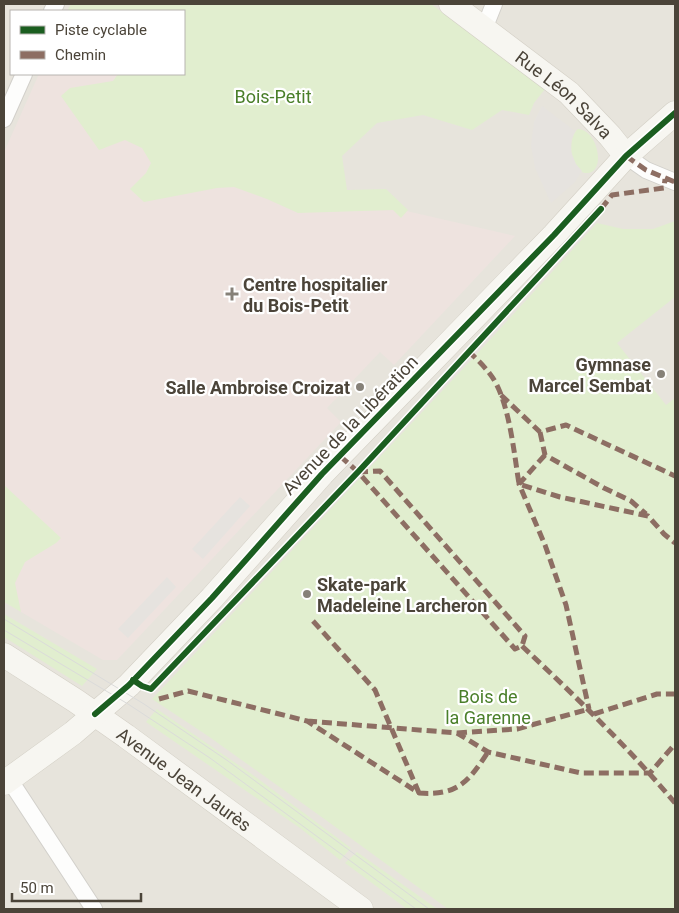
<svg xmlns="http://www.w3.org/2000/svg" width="679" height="913" viewBox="0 0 679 913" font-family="Roboto,sans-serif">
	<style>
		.residential { fill: #e7e4dc; fill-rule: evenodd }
		.medical { fill: #eee3df }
		.green { fill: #e1eecf }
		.parking { fill: #e6e3df }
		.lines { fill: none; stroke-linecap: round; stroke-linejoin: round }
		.street-casing { stroke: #d2d0cb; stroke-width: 18 }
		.secondary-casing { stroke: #d3cfc5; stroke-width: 25 }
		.street { stroke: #fdfdfc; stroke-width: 16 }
		.secondary { stroke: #f7f6f1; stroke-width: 24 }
		.tram { stroke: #dbdbda; stroke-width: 1 }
		.quiet { stroke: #8d6e63; stroke-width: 5; stroke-dasharray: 10 5; stroke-linecap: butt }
		.cycleway-casing { stroke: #fff; stroke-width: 9 }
		.cycleway { stroke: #1b5e20; stroke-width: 6 }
		.poi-dot { fill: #868178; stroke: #fff; stroke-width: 2 }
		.labels { text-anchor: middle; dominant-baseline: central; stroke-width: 4.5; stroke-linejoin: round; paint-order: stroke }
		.street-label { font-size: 18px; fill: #4b4439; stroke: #fff }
		.park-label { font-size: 18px; fill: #4a7f2a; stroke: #fff }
		.poi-label { font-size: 18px; font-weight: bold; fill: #4b4439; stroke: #fff; text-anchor: start }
	</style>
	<rect width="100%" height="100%" fill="#f4f2ee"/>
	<path class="residential" d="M4,4H675V909H4ZM11,11H184V74H11Z"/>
	<path class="medical" d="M71,4H431L328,141L335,199L376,204L515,236L394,365L380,352L327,408L341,422L117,660H103L4,602V152L39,74H184V11H67Z"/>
	<path class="green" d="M71,4H431L545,89L534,103L529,115L502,110L472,130L423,115L377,123L342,156L347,190L386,189L408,210L401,218L393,210L298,213L267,199L234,187L217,188L144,202L130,189L146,173L151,163L142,148L125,140L99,150L61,96L70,88L113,81L118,74H184V11H67Z
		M578,129C598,130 606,171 588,173C571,175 566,139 578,129Z
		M675,221V297L617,343L666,405L675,398V909H448L330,823L208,736L152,699L474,357L597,223L623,229H653Z
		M4,485L61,538L56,543L25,562L15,583L21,612L4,602Z
		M4,614L97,669L82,686L4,637Z
		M157,709L253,775L351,848L340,860L300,828L146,722Z
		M357,852L433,906L437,909H407L345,863Z"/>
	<path class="parking" d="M542,106L575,131L571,140V152L576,164L582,171L575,182L551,203L535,168L531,145L534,122Z
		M240,497L250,506L203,559L192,549Z
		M167,577L176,587L128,638L118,629Z"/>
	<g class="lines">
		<defs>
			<path id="street" d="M52,11L56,4
				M484,29L494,4
				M4,119L24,74
				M626,156L646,170L675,182
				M9,779L94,909"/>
			<g id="secondary">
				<path id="s1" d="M451,4L569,93L610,136L626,156"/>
				<path id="s2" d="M4,655L76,701L126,736L361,909"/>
				<path d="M4,783L73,733L129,685L212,598L322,474L554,235L626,156L675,113"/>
			</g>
		</defs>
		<use href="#street" class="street-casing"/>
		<use href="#secondary" class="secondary-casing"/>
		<use href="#street" class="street"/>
		<use href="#secondary" class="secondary"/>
		<path class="tram" d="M4,619L144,704L228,761L429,909
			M4,630L128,704L210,758L416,909"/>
		<path class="quiet" d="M626,156L646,170L675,182
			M601,209L612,195L664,188L665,179
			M468,351C476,358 484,366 490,374C509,398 514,453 519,484L560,497L648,516L664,534L675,543
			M501,395L540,432L566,425L675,476
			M540,432L545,455L604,488L631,501L646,514
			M545,455L519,484L545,545L566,605L589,709
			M340,456L358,472L515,649L522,646
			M358,472L380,471L525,636L522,646
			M313,621L375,690L419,793
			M522,646C575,696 628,747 675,803
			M159,699L188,691L307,721L419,793C458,796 469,781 488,752
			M594,714L657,694H675
			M307,721L457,733L488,752L581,773H650L675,744
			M457,733L517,729L589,709"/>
		<defs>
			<path id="cycleway" d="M133,680L142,686L151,689L358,472L601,209
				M95,714L129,685L212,598L322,474L554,235L626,156L675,113"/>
		</defs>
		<use href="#cycleway" class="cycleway-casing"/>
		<use href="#cycleway" class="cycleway"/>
	</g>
	<g class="poi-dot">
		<path d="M229.5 286.5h5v5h5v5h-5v5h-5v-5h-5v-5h5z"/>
		<circle cx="661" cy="374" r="5"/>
		<circle cx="360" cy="387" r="5"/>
		<circle cx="307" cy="594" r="5"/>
	</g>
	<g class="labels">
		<g class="street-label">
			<text stroke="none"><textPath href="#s1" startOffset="145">Rue Léon Salva</textPath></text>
			<text transform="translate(350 425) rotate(-46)">Avenue de la Libération</text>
			<text stroke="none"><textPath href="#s2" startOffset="219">Avenue Jean Jaurès</textPath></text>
		</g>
		<g class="park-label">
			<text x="273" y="96">Bois-Petit</text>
			<text x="488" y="696">Bois de<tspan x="488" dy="21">la Garenne</tspan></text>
		</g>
		<g class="poi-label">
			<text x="243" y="284">Centre hospitalier<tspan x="243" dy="21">du Bois-Petit</tspan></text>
			<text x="651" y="364" text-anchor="end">Gymnase<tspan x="651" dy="21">Marcel Sembat</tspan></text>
			<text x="350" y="387" text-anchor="end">Salle Ambroise Croizat</text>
			<text x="317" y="584">Skate-park<tspan x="317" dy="21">Madeleine Larcheron</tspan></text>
		</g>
	</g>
	<rect width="679" height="913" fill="none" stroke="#4b4439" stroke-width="10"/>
	<rect x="10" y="10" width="175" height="65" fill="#ffffff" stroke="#b7b4b0"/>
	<rect x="20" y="26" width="25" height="8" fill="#1b5e20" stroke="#b7b4b0"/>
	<text x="55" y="35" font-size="15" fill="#4b4439">Piste cyclable</text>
	<rect x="20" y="51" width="25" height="8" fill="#8d6e63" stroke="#b7b4b0"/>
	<text x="55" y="60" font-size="15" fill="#4b4439">Chemin</text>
	<path d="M12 893v8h129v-8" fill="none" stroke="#4b4439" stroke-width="2.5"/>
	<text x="20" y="893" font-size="15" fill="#4b4439" stroke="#ffffff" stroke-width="4" paint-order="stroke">50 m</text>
</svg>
